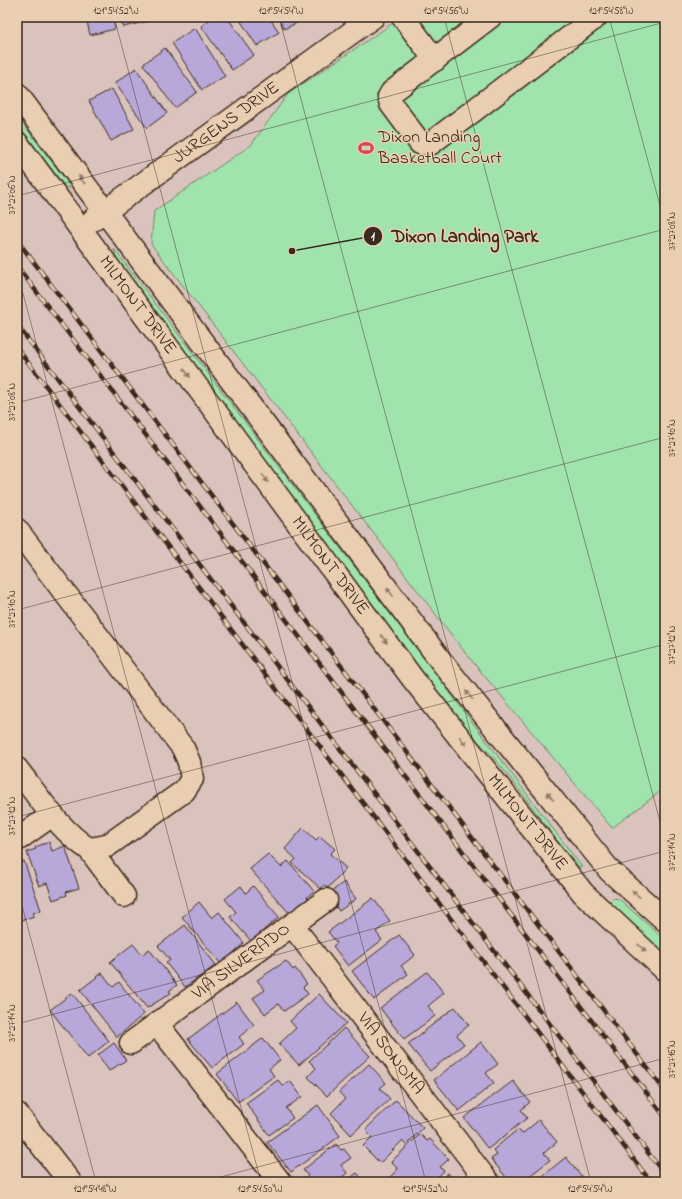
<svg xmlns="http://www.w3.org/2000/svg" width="682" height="1199" viewBox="0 0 682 1199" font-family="'Indie Flower',sans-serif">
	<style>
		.green { fill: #a0e3ad; stroke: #6e8666 }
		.building { fill: #b8a8d9; stroke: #3b2a1e }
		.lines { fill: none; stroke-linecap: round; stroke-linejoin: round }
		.minor-casing { stroke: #3b2a1e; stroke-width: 25 }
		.minor { stroke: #eaceb1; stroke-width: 22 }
		.rail-casing { stroke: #3b2a1e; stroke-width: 4.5 }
		.rail { stroke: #eaceb1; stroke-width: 3; stroke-dasharray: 9; stroke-linecap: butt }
		.oneway { fill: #927c68 }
		.ticks { fill: none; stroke: #3b2a1e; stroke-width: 1; stroke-opacity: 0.45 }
		.labels { text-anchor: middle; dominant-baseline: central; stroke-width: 3; stroke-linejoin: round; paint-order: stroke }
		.street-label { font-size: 18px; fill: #3b2a1e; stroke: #eaceb1 }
		.poi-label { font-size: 18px; fill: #3b2a1e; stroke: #eaceb1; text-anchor: start }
		.leader { fill: none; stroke: #3b2a1e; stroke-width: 1.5 }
		.callout-dot { fill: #3b2a1e; stroke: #eaceb1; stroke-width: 1.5 }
		.mark-label { font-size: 12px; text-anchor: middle; font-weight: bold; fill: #fff }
		.callout-label { font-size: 19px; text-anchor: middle; font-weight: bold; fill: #3b2a1e; stroke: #eaceb1; stroke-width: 3; stroke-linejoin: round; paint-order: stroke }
		.neatline { fill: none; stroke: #3b2a1e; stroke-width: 1.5 }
		.ticks-label { font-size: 10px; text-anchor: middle; fill: #3b2a1e }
	</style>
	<rect width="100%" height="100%" fill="#dbc3bd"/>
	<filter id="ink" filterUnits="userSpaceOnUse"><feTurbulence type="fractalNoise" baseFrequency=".025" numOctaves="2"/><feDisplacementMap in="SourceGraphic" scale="8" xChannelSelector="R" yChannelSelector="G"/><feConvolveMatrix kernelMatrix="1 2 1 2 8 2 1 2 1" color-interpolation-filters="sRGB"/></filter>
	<g filter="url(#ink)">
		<path class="green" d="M402,17H665V788L612,828L467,655L151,244L154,211L251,145L288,94Z
			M17,116L66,180L70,188H66L17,123Z
			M114,249L582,867H579C538,821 507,763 459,724L120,275Z
			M614,898L619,899L665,940V959L607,902Z"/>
		<path class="building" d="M86,17H112L115,29L90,35Z
			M121,17H148L149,21L123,27Z
			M213,17H227L254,55L232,70L201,26Z
			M238,17H269L279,32L257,46Z
			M278,17H307V18L284,29Z
			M195,28L225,76L202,90L172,43Z
			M165,48L197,92L175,108L143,64Z
			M136,68L167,113L147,128L115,83Z
			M112,89L134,129L111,141L89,101Z
			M303,828L316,840L320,836L335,849L330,854L346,868L328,888L324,885L321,889L292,863L296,859L285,849Z
			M49,842L52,851L65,846L79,888L66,892L67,895L53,900L47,883L39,886L27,852L36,849L35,847Z
			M268,854L281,867L288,861L314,891L307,897L309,899L291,915L250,869Z
			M24,861L41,910L33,913L34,916L17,922V864Z
			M344,882L356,899L339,911L327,895Z
			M241,886L246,893L253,886L279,917L251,941L230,917L236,912L225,899Z
			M373,898L390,921L376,932L382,940L348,966L333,946L337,943L328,932Z
			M199,902L212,918L219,912L244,943L221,964L182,917Z
			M185,925L216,965L185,987L166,963L170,960L158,946Z
			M399,935L415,955L401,966L408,974L374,1000L352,971Z
			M133,944L142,955L149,949L177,985L169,991L171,993L147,1008L110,962Z
			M286,961L293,970L295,968L307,984L303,987L308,994L284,1011L278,1004L265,1014L253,998L265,990L257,980Z
			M427,972L444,993L428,1006L435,1016L404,1039L380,1008Z
			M102,973L113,987L119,982L144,1014L117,1037L80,990Z
			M72,993L109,1041L88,1058L50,1010Z
			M319,994L346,1023L299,1065L279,1044L296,1028L290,1021Z
			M237,1002L254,1025L239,1037L244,1044L212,1068L188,1039Z
			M455,1007L469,1025L457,1035L464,1044L430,1071L408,1044Z
			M344,1028L370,1056L327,1096L308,1077L316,1068L309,1061Z
			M263,1038L280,1060L269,1069L274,1076L238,1102L217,1074Z
			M481,1042L498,1064L486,1073L494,1083L459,1111L434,1080Z
			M114,1043L126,1060L109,1071L98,1055Z
			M369,1064L386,1083L380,1088L390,1099L351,1135L331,1113L345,1099L339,1092Z
			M278,1080L283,1086L290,1081L302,1097L286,1108L293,1118L269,1135L246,1103Z
			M513,1081L530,1102L521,1110L527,1118L488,1149L464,1118Z
			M396,1100L423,1128L406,1145L402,1141L380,1163L363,1146L372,1137L365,1130Z
			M318,1105L340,1136L291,1172L267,1142Z
			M539,1120L557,1142L544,1153L550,1160L522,1182H510L491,1159L497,1155L493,1150L518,1129L522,1134Z
			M420,1134L427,1141L430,1139L449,1159L440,1167L444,1171L432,1182H385L398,1169L391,1162Z
			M336,1144L341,1150L344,1149L351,1158L341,1165L347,1173L336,1182H303L302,1181L308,1176L303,1170Z
			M566,1157L583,1178L578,1182H535Z
			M357,1173L365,1182H345Z
			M448,1173L454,1180L459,1176L464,1182H437Z"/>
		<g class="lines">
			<defs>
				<g id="minor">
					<path d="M403,17L435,60"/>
					<path d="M490,17L392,92L389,97L391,104L420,143L430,144L596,17"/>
					<path d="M17,94L441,661L610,871L665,920"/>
					<path id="s1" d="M17,143L413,679L583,893L665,970"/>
					<path id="s2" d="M93,220L373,17"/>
					<path d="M17,530L183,748L189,762L192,779L184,791L107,846L89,849C59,830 39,797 17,769"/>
					<path d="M17,840L52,815"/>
					<path d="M89,849L124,896"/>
					<path id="s3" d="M292,925L488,1182"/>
					<path d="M157,1024L280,1182"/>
					<path id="s4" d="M131,1043L326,900"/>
					<path d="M17,1114L70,1182"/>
				</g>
			</defs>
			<use href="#minor" class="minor-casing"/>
			<use href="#minor" class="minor"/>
			<defs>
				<path id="rail" d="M17,240L665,1091
					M17,266L665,1117
					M17,325L665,1175
					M17,348L651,1182"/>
			</defs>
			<use href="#rail" class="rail-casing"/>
			<use href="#rail" class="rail"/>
		</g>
		<defs><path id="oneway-solid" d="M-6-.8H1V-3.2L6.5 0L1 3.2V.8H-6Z"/></defs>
		<g class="oneway">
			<use href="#oneway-solid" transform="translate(82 180) rotate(-127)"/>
			<use href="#oneway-solid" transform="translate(187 373) rotate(54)"/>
			<use href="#oneway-solid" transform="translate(265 478) rotate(54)"/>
			<use href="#oneway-solid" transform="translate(390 592) rotate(-127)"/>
			<use href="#oneway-solid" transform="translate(384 639) rotate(54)"/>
			<use href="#oneway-solid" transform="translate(469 695) rotate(-129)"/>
			<use href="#oneway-solid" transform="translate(463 741) rotate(52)"/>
			<use href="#oneway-solid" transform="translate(550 796) rotate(-129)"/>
			<use href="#oneway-solid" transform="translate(636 894) rotate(-138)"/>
			<use href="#oneway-solid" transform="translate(642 948) rotate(43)"/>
		</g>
	</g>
	<path class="ticks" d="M114,17L426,1182M279,17L591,1182M444,17L665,840M609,17L665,224M17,196L665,22M17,271L261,1182M17,403L665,229M17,610L665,437M17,817L665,644M17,887L96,1182M17,1024L665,851M202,1182L665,1058"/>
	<defs>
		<symbol id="stadium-bare" viewBox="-9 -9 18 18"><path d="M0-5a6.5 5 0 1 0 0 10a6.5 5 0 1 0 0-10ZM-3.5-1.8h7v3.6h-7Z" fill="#d1495b" stroke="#eaceb1" stroke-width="2.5" paint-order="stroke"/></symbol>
	</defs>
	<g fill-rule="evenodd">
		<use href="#stadium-bare" x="355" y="137" width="22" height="22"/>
	</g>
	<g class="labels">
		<g class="street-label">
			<text stroke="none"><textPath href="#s2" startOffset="165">JURGENS DRIVE</textPath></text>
			<text stroke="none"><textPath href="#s1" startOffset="202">MILMONT DRIVE</textPath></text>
			<text stroke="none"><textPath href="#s1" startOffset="526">MILMONT DRIVE</textPath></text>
			<text stroke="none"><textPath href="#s1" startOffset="850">MILMONT DRIVE</textPath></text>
			<text stroke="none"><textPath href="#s4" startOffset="137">VIA SILVERADO</textPath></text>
			<text stroke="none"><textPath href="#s3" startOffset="162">VIA SONOMA</textPath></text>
		</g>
		<g class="poi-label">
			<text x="378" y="138">Dixon Landing<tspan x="378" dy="21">Basketball Court</tspan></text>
		</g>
	</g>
	<path class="leader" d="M292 251L373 236"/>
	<g class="callout-dot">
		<circle cx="292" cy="251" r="4"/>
		<circle cx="373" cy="236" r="10"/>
	</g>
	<g class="mark-label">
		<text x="373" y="240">1</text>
	</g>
	<g class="callout-label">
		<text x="465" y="242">Dixon Landing Park</text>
	</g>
	<rect width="682" height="1199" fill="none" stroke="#eaceb1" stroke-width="44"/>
	<rect x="22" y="22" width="638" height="1155" class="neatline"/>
	<g class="ticks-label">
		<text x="116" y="14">121°54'52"W</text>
		<text x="281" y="14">121°54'54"W</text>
		<text x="446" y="14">121°54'56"W</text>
		<text x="611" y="14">121°54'58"W</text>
		<text transform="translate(11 195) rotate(-90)" y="4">37°27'06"N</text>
		<text transform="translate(671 231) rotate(-90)" y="4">37°27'08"N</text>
		<text transform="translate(11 402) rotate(-90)" y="4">37°27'08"N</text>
		<text transform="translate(671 438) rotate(-90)" y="4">37°27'10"N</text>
		<text transform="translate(11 609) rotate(-90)" y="4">37°27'10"N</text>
		<text transform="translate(671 645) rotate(-90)" y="4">37°27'12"N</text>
		<text transform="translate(11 816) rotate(-90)" y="4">37°27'12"N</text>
		<text transform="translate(671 852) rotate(-90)" y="4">37°27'14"N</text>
		<text transform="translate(11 1023) rotate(-90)" y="4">37°27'14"N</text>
		<text transform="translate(671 1059) rotate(-90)" y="4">37°27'16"N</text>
		<text x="95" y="1192">121°54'48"W</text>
		<text x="260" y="1192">121°54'50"W</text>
		<text x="425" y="1192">121°54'52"W</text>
		<text x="590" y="1192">121°54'54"W</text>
	</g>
</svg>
